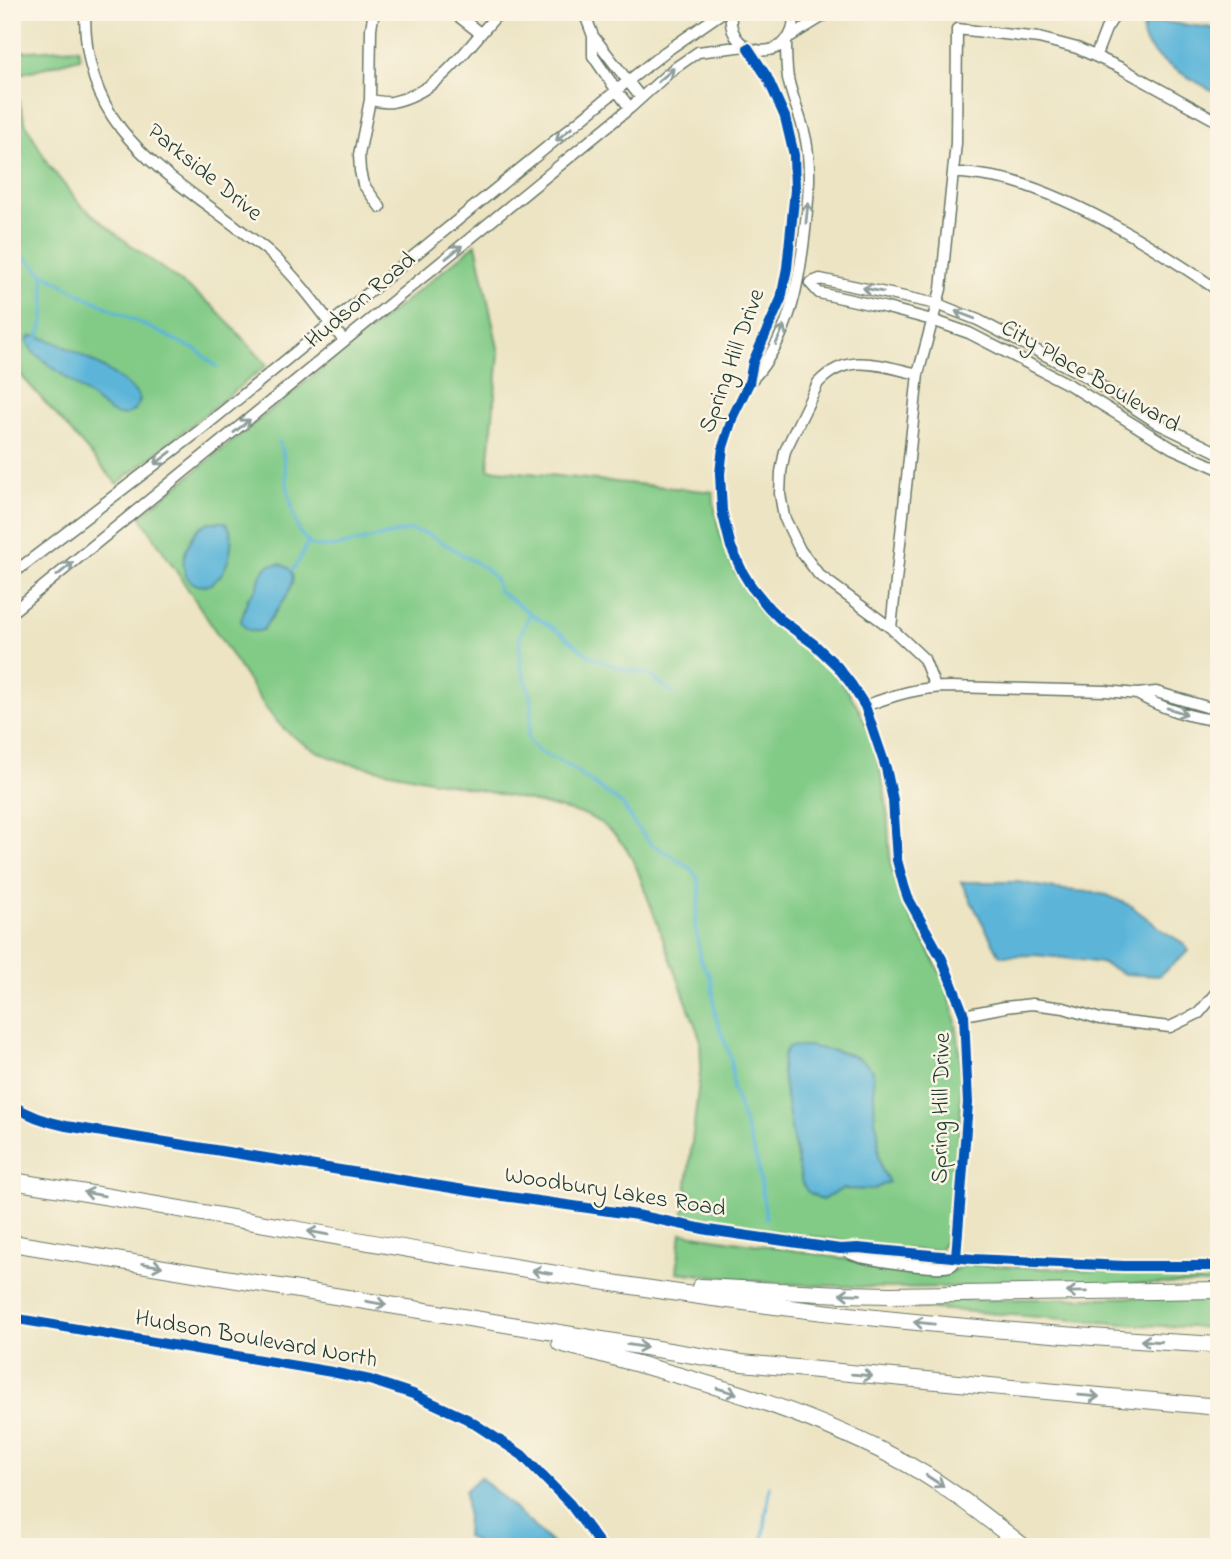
<svg xmlns="http://www.w3.org/2000/svg" width="1231" height="1559" viewBox="0 0 1231 1559" font-family="'Indie Flower',sans-serif">
	<style>
		.green { fill: #82cb87; stroke: #50845e; stroke-width: 2 }
		.water { fill: #5cb5d9; stroke: #3e7986; stroke-width: 2 }
		.lines { fill: none; stroke-linecap: round; stroke-linejoin: round }
		.stream { stroke: #5cb5d9; stroke-width: 3.5 }
		.minor-casing { stroke: #677766; stroke-width: 13 }
		.highway-casing { stroke: #677766; stroke-width: 18 }
		.minor { stroke: #fff; stroke-width: 10 }
		.highway { stroke: #fff; stroke-width: 16 }
		.cycleway-casing { stroke: #fcf5e5; stroke-width: 15 }
		.cycleway { stroke: #0057b8; stroke-width: 10 }
		.oneway { stroke: #8f9e9a }
		.labels { text-anchor: middle; dominant-baseline: central; stroke-width: 5; stroke-linejoin: round; paint-order: stroke }
		.street-label { font-size: 24px; fill: #1f3d34; stroke: #fcf5e5 }
	</style>
	<rect width="100%" height="100%" fill="#fcf5e5"/>
	<filter id="ink" filterUnits="userSpaceOnUse"><feTurbulence type="fractalNoise" baseFrequency=".0143" numOctaves="2"/><feDisplacementMap in="SourceGraphic" scale="14" xChannelSelector="R" yChannelSelector="G"/><feConvolveMatrix kernelMatrix="1 2 1 2 8 2 1 2 1" color-interpolation-filters="sRGB"/></filter>
	<filter id="wash" filterUnits="userSpaceOnUse"><feTurbulence type="fractalNoise" baseFrequency=".00686" numOctaves="4" result="noise"/><feDisplacementMap in="SourceGraphic" scale="28" xChannelSelector="R" yChannelSelector="G"/><feGaussianBlur stdDeviation="1.57" result="paint"/><feColorMatrix in="noise" values="0 0 0 0 0 0 0 0 0 0 0 0 0 0 0 0 0 1.4 0 .05"/><feComposite in="paint" operator="in"/></filter>
	<g filter="url(#wash)">
		<rect width="100%" height="100%" fill="#ece4c3"/>
		<path class="green" d="M78,48L80,58L12,76L25,122L49,166L80,204L120,237L214,307L267,365L117,484L12,365V52Z
			M476,244L499,353L488,469L713,492C717,545 741,596 783,630C809,652 832,665 851,696C872,729 883,772 887,811C889,830 888,850 892,869C902,913 932,947 947,989C972,1059 957,1156 950,1230C948,1239 944,1248 934,1250C920,1252 885,1246 870,1244C807,1237 745,1228 683,1219L701,1065L700,1038L637,869L627,849L614,834L601,823L586,815L522,799L347,763C314,753 286,737 266,708L140,516Z
			M681,1233L818,1254L879,1265L946,1272L952,1271L966,1264L1082,1270L1219,1274V1283L888,1288L784,1284L677,1272Z
			M1219,1296V1328L1138,1325L912,1307V1301Z"/>
		<path class="water" d="M1155,21L1219,29V94C1200,83 1140,56 1143,31C1144,24 1149,22 1155,21Z
			M35,336C57,339 133,380 140,400C136,414 122,419 110,412L33,352L27,342L29,337Z
			M210,522H225C233,530 232,542 230,553C218,609 164,585 191,540C196,530 200,526 210,522Z
			M280,564C313,574 272,613 263,630C253,633 245,631 241,621L248,598L257,588L261,574L269,565Z
			M961,882H1019L1054,889L1088,892L1107,895L1131,906L1165,932L1183,943L1189,951L1159,976L1125,974L1101,963L1073,959L1035,955L1000,956Z
			M808,1046C829,1051 860,1051 873,1071L875,1120L878,1131L879,1157L882,1170L889,1182L872,1190L842,1189L822,1200L807,1191L802,1183L793,1139L782,1073L783,1056L788,1047Z
			M480,1477L553,1544L549,1547H482L466,1536L467,1514L465,1491Z"/>
		<g class="lines">
			<path class="stream" d="M12,246L43,273L76,292L198,351L217,367
				M38,337C48,317 44,295 43,274
				M279,442L283,453L287,484L293,512L299,532L310,544L317,547L339,546L410,530L428,534L485,568L495,579L499,591L530,613L519,638L521,667L529,691L532,708L528,738L537,751L566,764L622,804L636,826L651,844L674,857L691,869L698,879L700,893L695,924L701,961L711,978L716,1018L731,1058L733,1088L758,1165L766,1218
				M292,570L297,564L308,542
				M530,613L559,632L590,656L617,667L650,675L674,694
				M762,1547L770,1486"/>
		</g>
	</g>
	<g filter="url(#ink)">
		<g class="lines">
			<defs>
				<path id="minor" d="M85,12C84,126 153,164 234,225C245,234 257,242 268,251C296,276 321,311 344,341
					M374,12L371,28L370,100L359,155L360,171L363,184L380,207
					M453,12L480,33
					M582,12L587,20L593,36L641,98
					M731,12C725,64 801,63 793,12
					M593,36V56L617,91L630,108
					M791,36L830,12
					M748,48L767,77L785,117L794,155L795,190L787,268L781,299L753,362L749,383L733,416L723,447L720,474L722,511L731,547L743,573L751,586L769,608L780,619L814,644L837,666L851,684L865,706L886,768L893,800L897,860L904,886L908,898L942,959L964,1015L968,1103L956,1257
					M1096,55L1106,29L1117,12
					M370,100C377,101 385,103 392,102C442,92 467,46 500,12
					M953,172L956,143L957,29L1039,38L1077,48L1121,68L1219,122
					M810,283L819,293L887,308L932,320L969,333L1068,384L1172,448L1219,469
					M810,283L820,279L937,304L978,320L1087,377L1159,424L1219,453
					M751,381C792,335 800,280 806,221C809,194 811,167 806,140C802,119 792,99 788,78C786,66 786,53 786,40
					M12,574L199,431L628,81L665,52L723,12
					M12,612L630,108L672,70L698,52L745,46
					M891,628L918,374
					M935,687L924,659L891,628L819,575L800,550L784,517L780,494L781,472L785,451L818,383C848,351 881,366 918,374L941,289L953,172C973,174 993,176 1012,181C1083,202 1158,249 1219,291
					M1137,694C1159,707 1193,719 1219,720
					M865,706C894,695 920,687 951,687L1106,691L1137,694L1156,692L1210,708L1219,714
					M964,1015L1005,1007L1032,1004L1064,1008L1100,1019L1170,1027L1199,1013L1219,989
					M12,1105C29,1116 47,1122 66,1126L489,1194L637,1215L708,1230L840,1249L858,1248L973,1259L1124,1266H1219
					M844,1250C849,1253 854,1255 860,1257C873,1260 939,1271 950,1266C955,1264 954,1262 956,1257
					M12,1318L332,1372L370,1380L413,1394L467,1419L522,1455L570,1504L602,1547"/>
				<path id="highway" d="M12,1181C228,1215 442,1258 658,1290C844,1318 1031,1335 1219,1345
					M12,1243L742,1363L1219,1407
					M700,1287L842,1294L890,1295L1219,1290
					M560,1343C672,1373 788,1402 892,1456C940,1480 982,1514 1024,1547"/>
			</defs>
			<use href="#minor" class="minor-casing"/>
			<use href="#highway" class="highway-casing"/>
			<use href="#minor" class="minor"/>
			<use href="#highway" class="highway"/>
			<defs>
				<path id="cycleway" d="M748,48L767,77L785,117L794,155L795,190L787,268L781,299L753,362L749,383L733,416L723,447L720,474L722,511L731,547L743,573L751,586L769,608L780,619L814,644L837,666L851,684L865,706L886,768L893,800L897,860L904,886L908,898L942,959L964,1015L968,1103L956,1257
					M12,1105C29,1116 47,1122 66,1126L489,1194L637,1215L708,1230L840,1249L858,1248L973,1259L1124,1266H1219
					M12,1318L332,1372L370,1380L413,1394L467,1419L522,1455L570,1504L602,1547"/>
			</defs>
			<use href="#cycleway" class="cycleway-casing"/>
			<use href="#cycleway" class="cycleway"/>
		</g>
		<defs><path id="oneway-shaft" d="M-6 0H5M1.5-3L5.5 0L1.5 3" fill="none" stroke-width="1.6" stroke-linecap="round" stroke-linejoin="round" transform="scale(1.75)"/></defs>
		<g class="oneway">
			<use href="#oneway-shaft" transform="translate(666 75) rotate(-41)"/>
			<use href="#oneway-shaft" transform="translate(564 134) rotate(141)"/>
			<use href="#oneway-shaft" transform="translate(807 213) rotate(-84)"/>
			<use href="#oneway-shaft" transform="translate(454 252) rotate(-39)"/>
			<use href="#oneway-shaft" transform="translate(873 290) rotate(-168)"/>
			<use href="#oneway-shaft" transform="translate(965 315) rotate(-159)"/>
			<use href="#oneway-shaft" transform="translate(780 335) rotate(-66)"/>
			<use href="#oneway-shaft" transform="translate(242 426) rotate(-39)"/>
			<use href="#oneway-shaft" transform="translate(163 458) rotate(143)"/>
			<use href="#oneway-shaft" transform="translate(65 569) rotate(-39)"/>
			<use href="#oneway-shaft" transform="translate(1177 711) rotate(17)"/>
			<use href="#oneway-shaft" transform="translate(94 1194) rotate(-170)"/>
			<use href="#oneway-shaft" transform="translate(318 1233) rotate(-170)"/>
			<use href="#oneway-shaft" transform="translate(152 1265) rotate(9)"/>
			<use href="#oneway-shaft" transform="translate(542 1272) rotate(-170)"/>
			<use href="#oneway-shaft" transform="translate(1077 1292) rotate(179)"/>
			<use href="#oneway-shaft" transform="translate(850 1294) rotate(-178)"/>
			<use href="#oneway-shaft" transform="translate(376 1303) rotate(10)"/>
			<use href="#oneway-shaft" transform="translate(924 1323) rotate(-174)"/>
			<use href="#oneway-shaft" transform="translate(1151 1341) rotate(-176)"/>
			<use href="#oneway-shaft" transform="translate(637 1346) rotate(9)"/>
			<use href="#oneway-shaft" transform="translate(862 1375) rotate(5)"/>
			<use href="#oneway-shaft" transform="translate(727 1391) rotate(16)"/>
			<use href="#oneway-shaft" transform="translate(1089 1396) rotate(5)"/>
			<use href="#oneway-shaft" transform="translate(935 1481) rotate(33)"/>
		</g>
	</g>
	<g class="labels">
		<g class="street-label">
			<text transform="translate(204 173) rotate(39)">Parkside Drive</text>
			<text transform="translate(361 301) rotate(-40)">Hudson Road</text>
			<text transform="translate(733 361) rotate(-70)">Spring Hill Drive</text>
			<text transform="translate(1090 377) rotate(30)">City Place Boulevard</text>
			<text transform="translate(942 1108) rotate(-89)">Spring Hill Drive</text>
			<text transform="translate(615 1193) rotate(9)">Woodbury Lakes Road</text>
			<text transform="translate(256 1340) rotate(10)">Hudson Boulevard North</text>
		</g>
	</g>
	<rect width="1231" height="1559" fill="none" stroke="#fcf5e5" stroke-width="42"/>
</svg>
